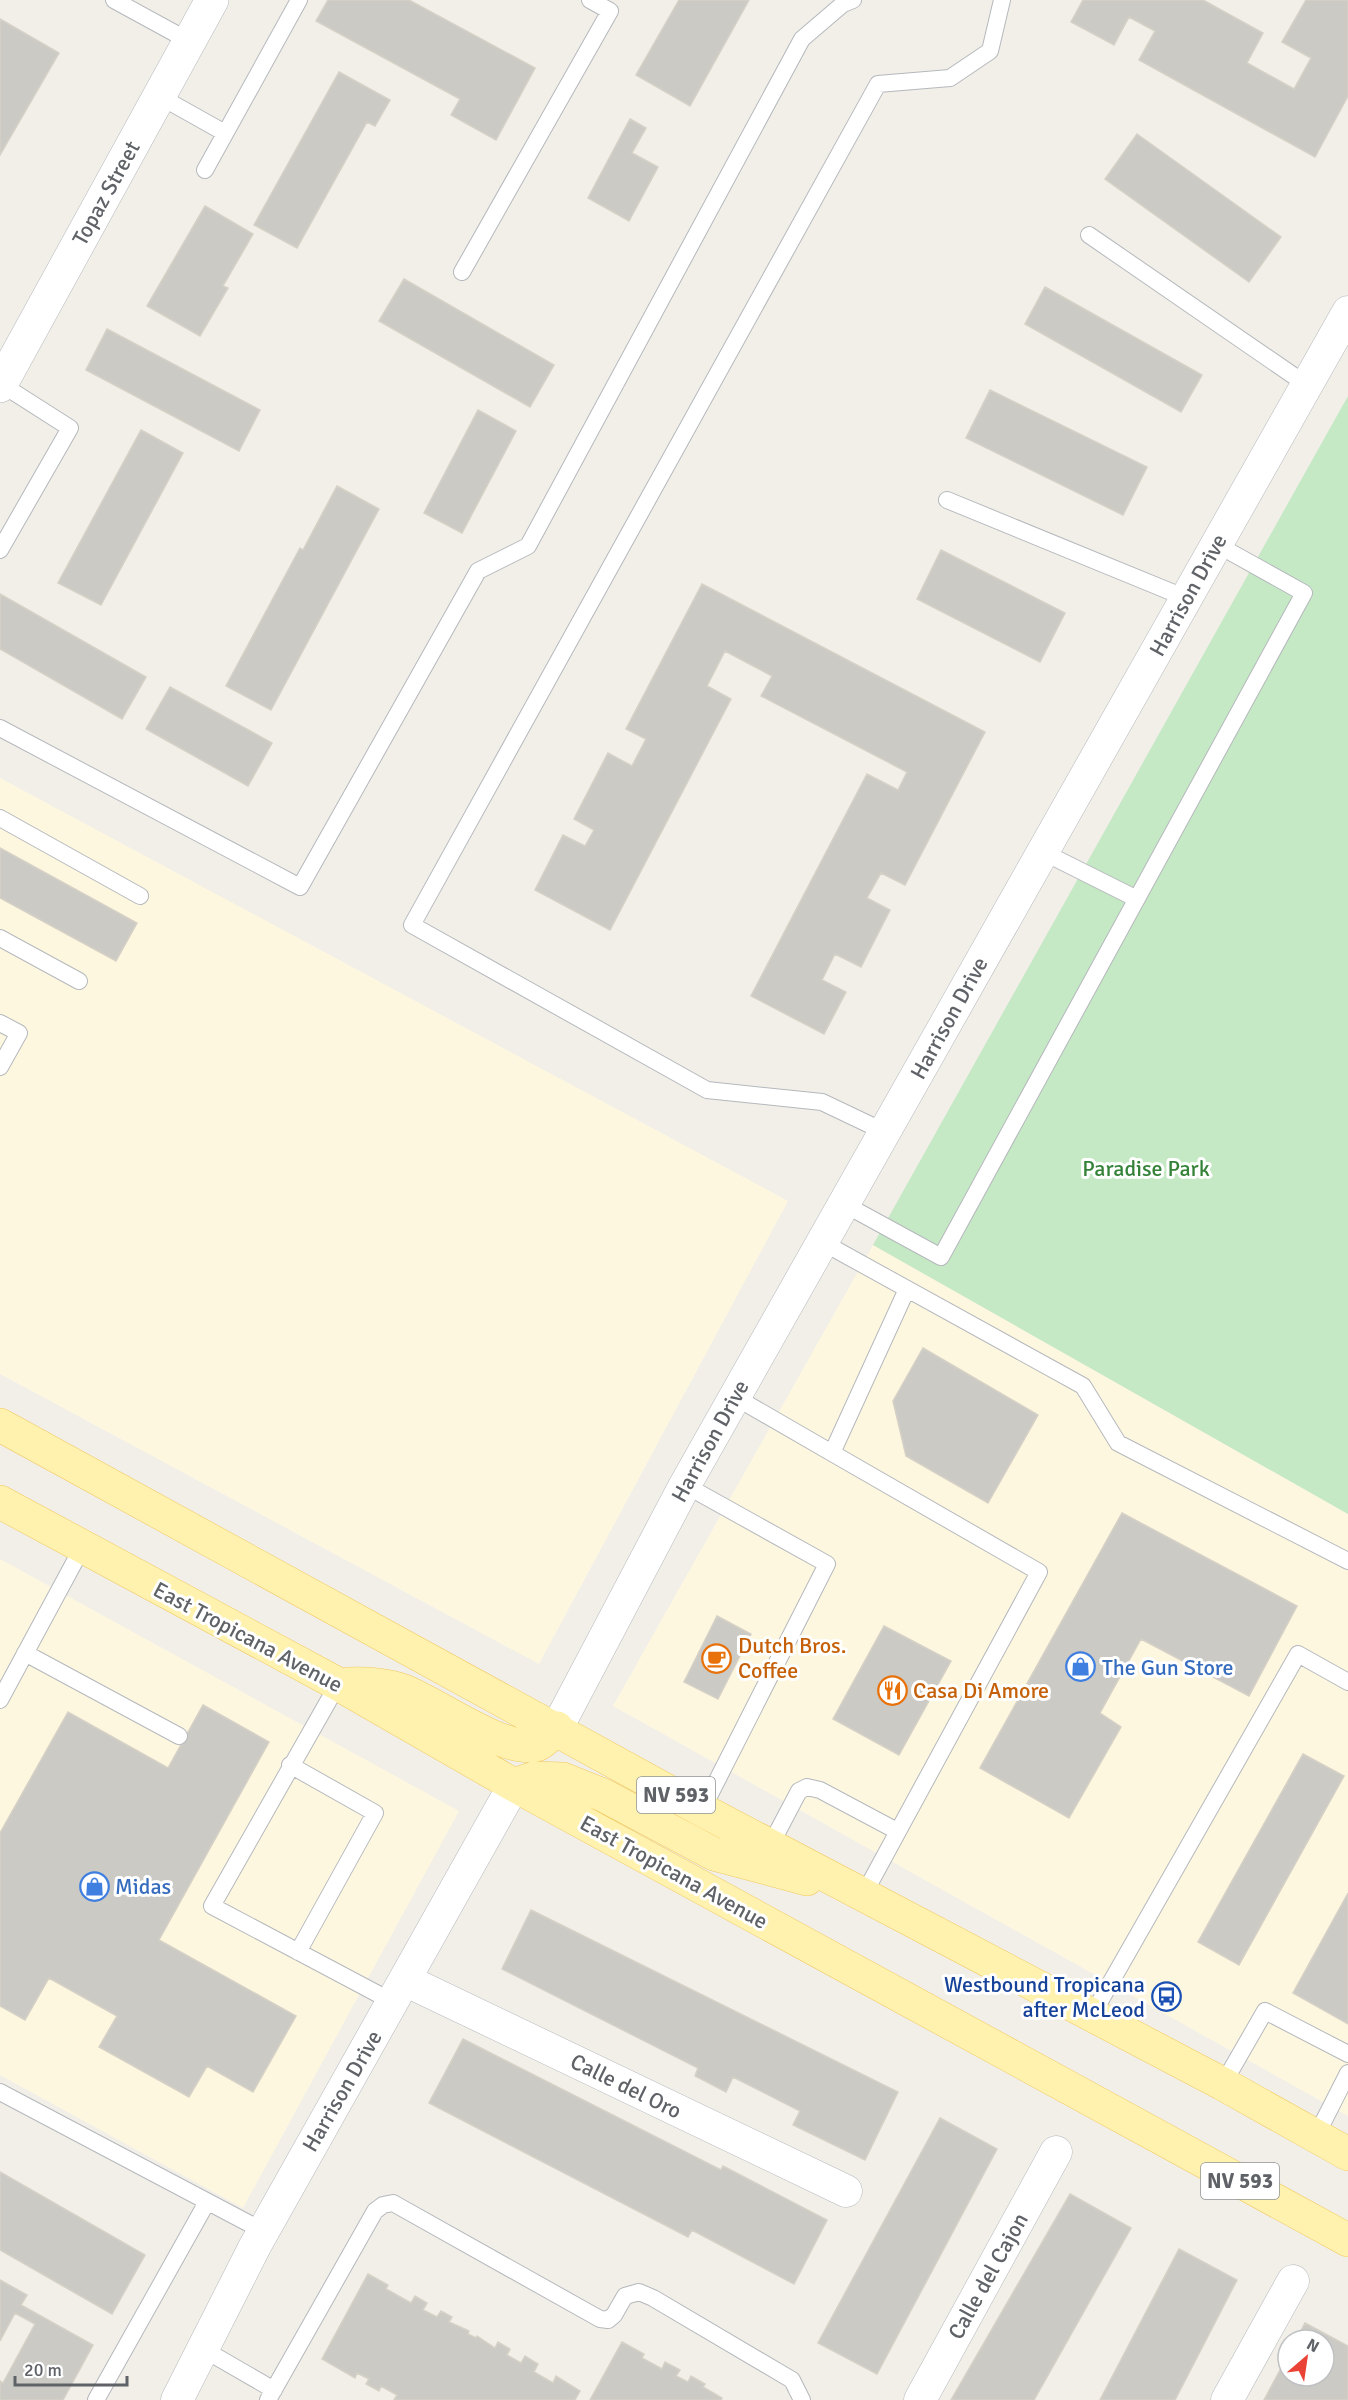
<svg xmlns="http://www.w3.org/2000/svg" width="1348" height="2400" viewBox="0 0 1348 2400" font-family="Signika,sans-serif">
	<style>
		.commercial { fill: #fef7e0 }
		.green { fill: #c5e8c5 }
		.building { fill: #cccac5; stroke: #d6d1c6; stroke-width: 1.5 }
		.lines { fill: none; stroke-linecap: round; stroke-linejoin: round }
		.service-casing { stroke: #b5b8bc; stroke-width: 18 }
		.minor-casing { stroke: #b5b8bc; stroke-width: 33 }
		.tertiary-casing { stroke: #b5b8bc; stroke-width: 34 }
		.primary-casing { stroke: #f2c960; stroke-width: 34 }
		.service { stroke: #fff; stroke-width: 16 }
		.minor { stroke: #fff; stroke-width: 32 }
		.tertiary { stroke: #fff; stroke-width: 33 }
		.primary { stroke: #fff2af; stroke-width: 33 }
		.labels { text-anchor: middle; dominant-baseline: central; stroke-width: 6; stroke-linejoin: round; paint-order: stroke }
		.shield { fill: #fff; stroke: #8f9295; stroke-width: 1.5 }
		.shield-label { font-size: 21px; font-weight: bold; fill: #5f6368 }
		.street-label { font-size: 22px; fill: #5f6368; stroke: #fff }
		.park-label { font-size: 22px; fill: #348238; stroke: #fff }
		.food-label { font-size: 22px; fill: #c56008; stroke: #fff; text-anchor: start }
		.shop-label { font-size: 22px; fill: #366cbe; stroke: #fff; text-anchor: start }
		.transit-label { font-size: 22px; fill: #164399; stroke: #fff; text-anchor: end }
	</style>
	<rect width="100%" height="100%" fill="#f1efe8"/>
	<path class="commercial" d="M0,778L788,1201L539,1664L0,1374Z
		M873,1245L1348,1514V2116L613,1706Z
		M0,1559L459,1811L243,2208L0,2075Z"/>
	<path class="green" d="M1348,396V1514L873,1245Z"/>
	<path class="building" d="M328,0H409L535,68L496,140L451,115L460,99L316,21Z
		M679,0H749L690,106L636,75Z
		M1083,0H1203L1263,33L1247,63L1294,89L1311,58L1282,42L1306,0H1348V96L1315,157L1139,60L1155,31L1129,17L1114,45L1071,22Z
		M0,19L59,53L0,155Z
		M339,72L390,100L375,126L367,122L297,248L254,225Z
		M630,119L646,128L632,153L658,167L629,221L588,198Z
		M1137,134L1281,237L1249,282L1105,179Z
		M205,206L253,234L223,286L228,288L200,336L147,306Z
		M404,279L554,365L530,407L379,321Z
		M1045,287L1202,375L1181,412L1025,324Z
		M107,329L260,410L239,451L86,370Z
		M990,390L1147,467L1123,515L966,438Z
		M478,410L516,431L462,533L424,513Z
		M141,430L183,453L101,605L58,583Z
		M337,486L379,509L271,710L226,686L300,548L303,550Z
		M941,550L1065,613L1040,662L917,599Z
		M702,584L985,732L905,885L881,873L867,898L890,910L861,967L835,954L822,980L846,992L824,1034L751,996L867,774L898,790L907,772L761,696L772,676L725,651L707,686L731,699L610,930L535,890L563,835L585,846L594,830L574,819L608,753L632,766L646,739L626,729Z
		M0,594L146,677L122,719L0,649Z
		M170,687L272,743L248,786L146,729Z
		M0,848L137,923L116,961L0,898Z
		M923,1348L1038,1415L988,1503L906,1456L893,1401Z
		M1122,1513L1297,1606L1249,1696L1141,1639L1100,1713L1121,1727L1069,1818L980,1768Z
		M717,1616L751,1634L718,1699L684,1682Z
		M884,1626L951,1661L899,1755L833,1719Z
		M203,1705L269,1742L159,1940L296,2016L253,2092L207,2066L189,2097L99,2047L117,2016L49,1978L25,2020L0,2006V1833L68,1712L168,1768Z
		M1303,1754L1344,1776L1239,1965L1198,1942Z
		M1348,1893V2024L1293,1993Z
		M531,1910L898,2092L865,2160L793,2125L800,2111L733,2077L726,2092L695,2076L698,2068L502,1969Z
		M463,2039L721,2170L723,2166L827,2220L794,2284L692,2230L688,2237L429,2103Z
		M940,2118L997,2149L877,2374L818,2343Z
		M0,2172L145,2255L112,2314L0,2250Z
		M1070,2194L1131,2228L1034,2400H951Z
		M1179,2249L1237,2280L1175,2400H1100Z
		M368,2274L388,2285L386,2289L411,2303L415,2296L427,2303L423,2310L437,2317L441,2311L452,2317L449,2322L469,2331L468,2334L476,2338L477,2336L495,2348L498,2342L510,2349L507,2355L521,2363L525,2356L538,2364L534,2372L553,2383L556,2376L580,2391L575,2400H394L397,2395L381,2386L379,2391L366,2384L369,2379L357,2373L355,2378L322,2359Z
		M0,2280L27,2295L21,2305L93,2345L63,2400H0V2381L3,2383L35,2324L15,2313L0,2341Z
		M1305,2323L1348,2346V2400H1264L1288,2355V2376H1324V2340H1296Z
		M622,2342L644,2354L642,2358L662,2369L665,2362L680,2370L676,2376L688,2382L691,2376L705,2384L703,2387L722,2398L721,2400H590Z"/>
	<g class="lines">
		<defs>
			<path id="service" d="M114,0L189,41
				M159,96L225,133
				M205,170L299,0
				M1089,235L1307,385
				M462,272L610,11L590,0
				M947,500L1186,598
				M0,550L70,428L1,384
				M0,728L300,887L478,571L528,546L802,39L843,4L853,0
				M0,818L140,896
				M1043,852L1137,899
				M0,938L79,981
				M0,1023L19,1033L0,1067
				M885,1132L822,1102L707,1090L412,925L878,84L950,78L990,51L1002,0
				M844,1204L941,1257L1304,593L1216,544
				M822,1242L1083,1386L1118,1443L1348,1561
				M735,1397L832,1453
				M685,1485L827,1564L702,1810
				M25,1653L179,1736
				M338,1684L212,1906L393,2002
				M0,1700L82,1548
				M290,1765L375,1813L298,1952
				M770,1846L799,1791L807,1787L820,1790L897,1831
				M864,1894L1039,1572L832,1453L907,1289
				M1091,2017L1298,1654L1348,1682
				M1223,2084L1265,2011L1348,2054
				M0,2092L263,2231
				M1316,2136L1348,2073
				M203,2349L274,2390
				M96,2400L207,2202
				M268,2400L375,2211L383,2205L393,2203L600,2319L608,2320L614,2315L625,2296L639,2292L653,2298L792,2380L802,2400"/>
			<path id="minor" d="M557,1728L685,1485L1348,312
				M405,1980L846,2191
				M177,2400L255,2246L514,1785
				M920,2400L1056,2152
				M1227,2400L1293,2281"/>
			<path id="tertiary" d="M0,386L212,0"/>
			<path id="primary" d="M0,1425L702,1810L1223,2084L1348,2154
				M0,1502L338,1684L514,1785L1348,2240
				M349,1684C366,1683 388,1685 404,1691C437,1704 504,1753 536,1745C543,1743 551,1733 557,1728
				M514,1785L535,1778L563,1779L603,1795L714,1854L807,1879"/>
		</defs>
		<use href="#service" class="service-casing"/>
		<use href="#minor" class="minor-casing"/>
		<use href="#tertiary" class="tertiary-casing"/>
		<use href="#primary" class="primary-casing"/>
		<use href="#service" class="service"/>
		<use href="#minor" class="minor"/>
		<use href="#tertiary" class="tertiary"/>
		<use href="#primary" class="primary"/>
	</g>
	<defs>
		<symbol id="cafe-ring" viewBox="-11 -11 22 22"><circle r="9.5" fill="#fff" stroke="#e8710a" stroke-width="1.5"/><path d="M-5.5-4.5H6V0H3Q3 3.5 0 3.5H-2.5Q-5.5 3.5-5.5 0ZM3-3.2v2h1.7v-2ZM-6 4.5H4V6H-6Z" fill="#e8710a"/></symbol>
		<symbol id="shop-ring" viewBox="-11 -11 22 22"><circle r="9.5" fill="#fff" stroke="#3f7fe0" stroke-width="1.5"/><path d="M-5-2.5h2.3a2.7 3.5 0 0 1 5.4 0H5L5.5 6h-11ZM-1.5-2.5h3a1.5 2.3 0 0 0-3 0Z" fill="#3f7fe0"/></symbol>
		<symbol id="restaurant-ring" viewBox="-11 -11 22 22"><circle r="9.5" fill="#fff" stroke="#e8710a" stroke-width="1.5"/><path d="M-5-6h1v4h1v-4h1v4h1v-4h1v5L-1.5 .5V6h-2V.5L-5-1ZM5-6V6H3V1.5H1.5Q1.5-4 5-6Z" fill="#e8710a"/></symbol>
		<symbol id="bus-ring" viewBox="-11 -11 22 22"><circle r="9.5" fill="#fff" stroke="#1a4fb4" stroke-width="1.5"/><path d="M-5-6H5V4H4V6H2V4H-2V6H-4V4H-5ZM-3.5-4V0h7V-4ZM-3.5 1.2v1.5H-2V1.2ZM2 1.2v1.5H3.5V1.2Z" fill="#1a4fb4"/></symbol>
	</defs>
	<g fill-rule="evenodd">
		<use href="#cafe-ring" x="700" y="1642" width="33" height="33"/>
		<use href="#shop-ring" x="1064" y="1650" width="33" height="33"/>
		<use href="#restaurant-ring" x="876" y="1674" width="33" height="33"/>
		<use href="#shop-ring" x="78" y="1870" width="33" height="33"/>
		<use href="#bus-ring" x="1150" y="1980" width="33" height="33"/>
	</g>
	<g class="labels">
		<g class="shield">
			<rect x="637" y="1777" width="78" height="36" rx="4.5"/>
			<rect x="1201" y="2163" width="78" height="36" rx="4.5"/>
		</g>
		<g class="shield-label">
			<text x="676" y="1795">NV 593</text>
			<text x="1240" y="2181">NV 593</text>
		</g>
		<g class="street-label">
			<text transform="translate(106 193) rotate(-61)">Topaz Street</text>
			<text transform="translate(1188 595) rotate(-61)">Harrison Drive</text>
			<text transform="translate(949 1018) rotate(-61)">Harrison Drive</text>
			<text transform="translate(710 1441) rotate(-61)">Harrison Drive</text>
			<text transform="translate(248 1637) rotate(28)">East Tropicana Avenue</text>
			<text transform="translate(674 1872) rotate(29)">East Tropicana Avenue</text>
			<text transform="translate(626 2086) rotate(26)">Calle del Oro</text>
			<text transform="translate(342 2091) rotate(-60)">Harrison Drive</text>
			<text transform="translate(988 2276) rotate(-61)">Calle del Cajon</text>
		</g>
		<g class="park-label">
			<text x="1146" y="1168">Paradise Park</text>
		</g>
		<g class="food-label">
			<text x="738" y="1645">Dutch Bros.<tspan x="738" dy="25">Coffee</tspan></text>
			<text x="913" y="1690">Casa Di Amore</text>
		</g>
		<g class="shop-label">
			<text x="1102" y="1667">The Gun Store</text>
			<text x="115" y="1886">Midas</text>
		</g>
		<g class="transit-label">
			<text x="1145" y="1984">Westbound Tropicana<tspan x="1145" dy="25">after McLeod</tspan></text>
		</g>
	</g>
	<g transform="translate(1306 2358) rotate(29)"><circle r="28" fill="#ffffff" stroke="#bfc1c3" stroke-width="1.5"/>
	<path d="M0-4.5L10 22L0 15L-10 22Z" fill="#ea4335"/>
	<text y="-9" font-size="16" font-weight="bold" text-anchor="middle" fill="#5f6368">N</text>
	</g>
	<path d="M15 2376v9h112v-9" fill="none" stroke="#5f6368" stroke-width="3"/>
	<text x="24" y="2376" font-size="18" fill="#5f6368" stroke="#ffffff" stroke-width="4.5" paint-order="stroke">20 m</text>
</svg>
